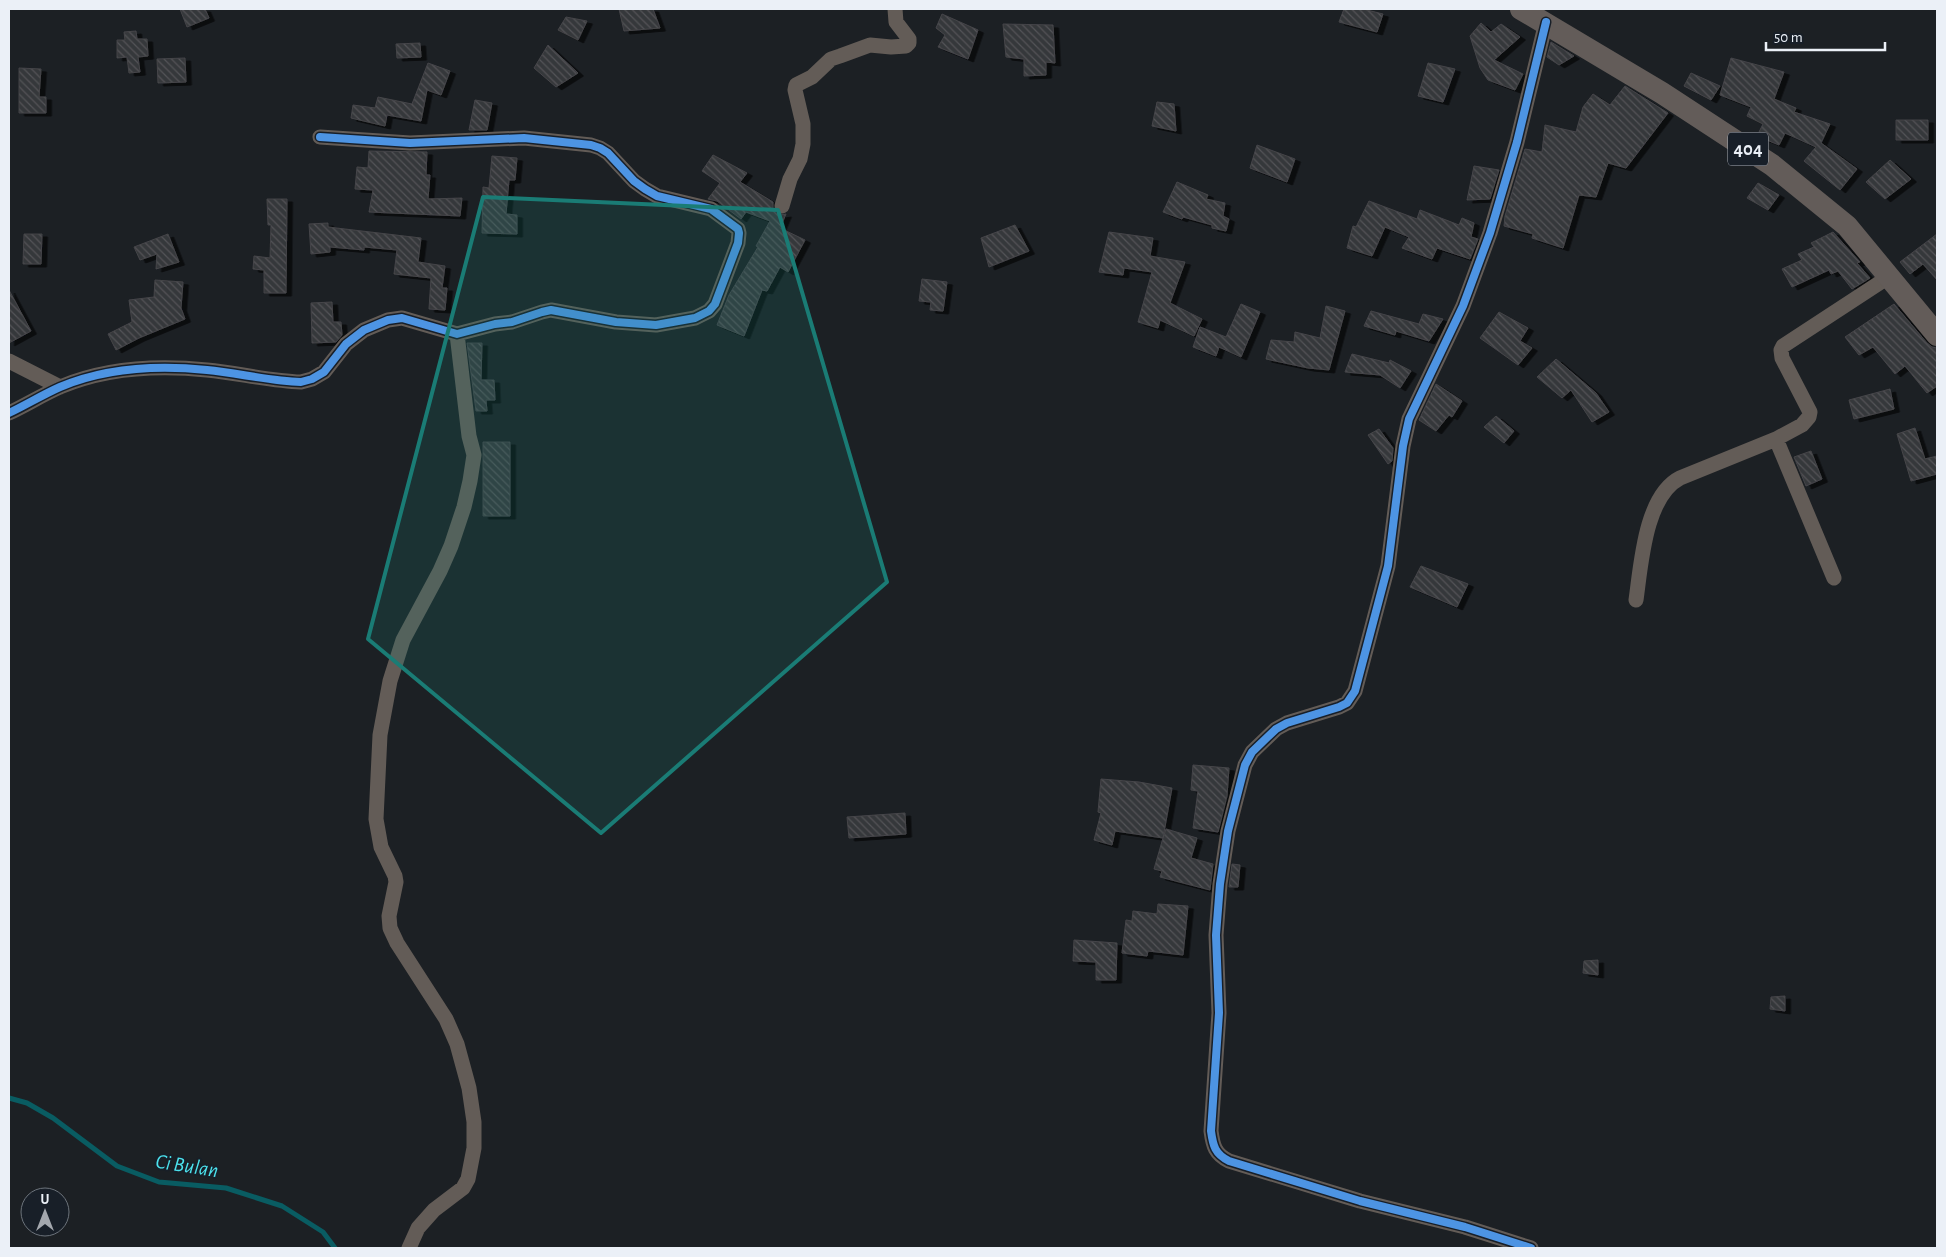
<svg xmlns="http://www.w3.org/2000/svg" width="1946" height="1257" viewBox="0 0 1946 1257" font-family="'Alegreya Sans',sans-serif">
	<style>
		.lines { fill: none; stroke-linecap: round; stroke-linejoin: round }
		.stream { stroke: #095c62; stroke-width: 5 }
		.building { fill: url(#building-back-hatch); stroke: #454549; filter: url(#shadow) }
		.minor { stroke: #635c57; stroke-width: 15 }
		.primary { stroke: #635c59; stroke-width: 22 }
		.cycleway-casing { stroke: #181f28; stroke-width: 11 }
		.cycleway { stroke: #4d94e3; stroke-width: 8 }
		.marked { fill: #1a7c75; fill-opacity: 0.2; stroke: #1a7c75; stroke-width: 4; stroke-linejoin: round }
		.labels { text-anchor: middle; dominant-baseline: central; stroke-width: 4; stroke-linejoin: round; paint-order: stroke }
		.shield { fill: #181f28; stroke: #acb1b9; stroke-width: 1 }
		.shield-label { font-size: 19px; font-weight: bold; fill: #ebf0f7 }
		.water-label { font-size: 21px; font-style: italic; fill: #4ce2ed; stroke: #181f28 }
	</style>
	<defs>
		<pattern id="building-back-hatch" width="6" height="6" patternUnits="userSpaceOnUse" patternTransform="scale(1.25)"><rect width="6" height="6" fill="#36373a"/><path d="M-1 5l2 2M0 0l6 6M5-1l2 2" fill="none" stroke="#535457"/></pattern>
		<filter id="shadow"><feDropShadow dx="5.5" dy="3" stdDeviation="0" flood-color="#0009"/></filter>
	</defs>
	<rect width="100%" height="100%" fill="#1c2024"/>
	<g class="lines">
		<path class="stream" d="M9,1098L27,1103L53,1118L117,1166L159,1182L226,1188L282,1206L323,1232L335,1248"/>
	</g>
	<path class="building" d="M180,9H205L209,18L187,27Z
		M619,9H653L660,28L624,31Z
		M1344,9H1363L1383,14L1377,32L1339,22Z
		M942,14L978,30L968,59L938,47L945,35L936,28Z
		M566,17L587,21L578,40L558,30Z
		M1481,23L1491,32L1501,24L1520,37L1494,60L1523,74L1515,90L1488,80L1480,68L1470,36Z
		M1003,24L1053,25L1055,63L1046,62V75L1024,76V59L1006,57Z
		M136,31L137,39H147L148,56L138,57L140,72L129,73L127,57L117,58V40H125L124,32Z
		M1551,42L1574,56L1559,65L1547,57Z
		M420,43L421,57L397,58L396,44Z
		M548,45L578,73L556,87L534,68Z
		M185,58L186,82L158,83L157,59Z
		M1731,58L1784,72L1774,99L1796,108L1794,112L1830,124L1821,143L1857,169L1840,190L1804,161L1816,147L1785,133L1779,145L1757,136L1763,124L1747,116L1751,107L1720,95Z
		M428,63L450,71L441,95L427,90L421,121L387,115L385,126L351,118L353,105L375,108L378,97L412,104Z
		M1428,63L1455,69L1443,102L1418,96Z
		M19,68L41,69L39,97H46V113H19Z
		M1691,73L1720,86L1711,100L1684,86Z
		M1625,86L1668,113L1626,168L1608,163L1596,197L1579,195L1563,248L1532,238L1533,234L1504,226L1505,216L1525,149L1542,152L1545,125L1576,132L1583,107L1593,94L1610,105Z
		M475,100L492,103L487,130H469Z
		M1157,102L1174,104L1176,131L1152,126Z
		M1896,120H1928V140H1896Z
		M1257,145L1295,159L1287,182L1250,168Z
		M369,151L427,152L426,175H430L428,199L462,198L460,216L369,212L373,190L355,189L357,167L368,168Z
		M713,155L747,173L740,182L773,202V208L776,213L780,215L786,214L780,228L805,240L788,272L780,267L767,291L762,290L744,336L717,325L729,295L758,247L756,246L770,221L746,212L741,219L717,201L708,199L720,183L702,171Z
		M492,156L517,158L515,180H509L506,214L517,215V234L482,233L483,187L489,188Z
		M1890,160L1911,179L1885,199L1866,182Z
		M1474,166L1499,170L1490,199L1467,200Z
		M1177,182L1208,195L1206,199L1225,203L1223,216L1229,219L1226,231L1212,228V225L1183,217L1182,219L1163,212Z
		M1758,183L1779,195L1768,210L1747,198Z
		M267,199H287L286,293H264V270L253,269L254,256L270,258L271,225H268Z
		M1369,201L1417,219L1420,210L1459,225L1462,218L1474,223L1471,237L1478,239L1470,259L1437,248L1432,259L1402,248L1409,237L1385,227L1372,256L1347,248L1353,226L1356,227Z
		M328,223V227L421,238L418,262L445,266L442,288H447L445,310L429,309L431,278L394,274L397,250L364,247V250L330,247V252L311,254L309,224Z
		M1015,225L1029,251L989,267L981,238Z
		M1109,232L1153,238L1150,256L1185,262L1170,303L1202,319L1194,336L1160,320L1158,328L1138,322L1152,272L1124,268L1123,275L1099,272Z
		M1833,232L1860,262L1857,263L1870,278L1852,289L1838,271L1831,274L1829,270L1792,287L1782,269L1802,260L1798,254L1814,247L1811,243Z
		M24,234H42L41,264H23Z
		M168,234L179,262L156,269L157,254L140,260L134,247Z
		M1937,234V280L1923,264L1910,274L1900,262Z
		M922,279L947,282L943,311L930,310L931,302L919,301Z
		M155,280L183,282L181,308L185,319L139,338L116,350L108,334L132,322L129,300L154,297Z
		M9,290L31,331L9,343Z
		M332,302L333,322H341L342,335L336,342L312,343L311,303Z
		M1241,304L1260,312L1241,357L1219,347L1216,356L1193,347L1200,327L1226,337Z
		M1894,304L1927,343L1932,347L1937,348V386L1927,393L1905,366L1895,374L1873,347L1859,355L1845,337Z
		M1326,306L1345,311L1329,370L1308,368L1266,359L1271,340L1294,342L1295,332L1320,338Z
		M1371,311L1419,324L1423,314L1443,319L1429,341L1396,331L1395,335L1364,326Z
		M1499,312L1528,328L1520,341L1532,348L1518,365L1480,338Z
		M467,343H482L481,380H494L495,400H486L487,411H476Z
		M1352,354L1389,363L1390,360L1411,371L1400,388L1380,375L1345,372Z
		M1556,359L1596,393L1609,412L1592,422L1571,390L1562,398L1537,377Z
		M1436,384L1462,401L1452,417L1449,415L1436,431L1419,420Z
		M1890,389L1894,409L1854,419L1849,400Z
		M1496,416L1514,431L1504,443L1484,427Z
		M1915,428L1925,459L1937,456V474L1911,481L1897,434Z
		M1379,429L1393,448L1392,461L1388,464L1368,435Z
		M483,442H510V516H483Z
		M1811,451L1822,479L1806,486L1794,457Z
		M1421,566L1468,584L1457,607L1410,587Z
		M1193,765L1229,768L1227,796L1218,832L1193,828L1198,791L1191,790Z
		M1101,779L1139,782L1172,788L1163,838L1166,829L1197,838L1191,858L1213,864L1210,890L1160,877L1162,871L1154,869L1163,838L1115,831L1112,845L1094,840L1101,813L1098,812Z
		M905,813L906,834L849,838L847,817Z
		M1232,864L1240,865L1238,887H1229Z
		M1158,904L1188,906L1183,955L1148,951L1147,956L1122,953L1126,920L1132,921L1133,911L1157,914Z
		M1074,940L1117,943L1116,980H1096V962L1073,961Z
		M1598,960V975L1583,973L1584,961Z
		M1785,996V1011L1770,1009L1771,997Z"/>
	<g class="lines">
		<path class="minor" d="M782,206L790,179L800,159L803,144V124L795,90L796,85L812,77L831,59L840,56L870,45L891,47L906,46L909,43V39L896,22L895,9
			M9,361L60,387
			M9,413C26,405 42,395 60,387C105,368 158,365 207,370C238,373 270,381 301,382L312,379L324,372L346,344L364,330L388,320L402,318L457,334L495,324L512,322L542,312L551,310L616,322L656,325L695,318L709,311L715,304L738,243L739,233L738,229L711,209L657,196L645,189L634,181L608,153L600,148L591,145L524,138L410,143L320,137
			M1776,439L1834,578
			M1636,600C1641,565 1645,496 1680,478L1776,439L1802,425L1809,417L1810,412L1782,358L1781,350L1783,346L1890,276
			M409,1248L418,1228L434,1210L463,1188L468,1179L474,1148V1122L469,1088L457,1044L446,1019L397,943L390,928L389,916L396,882L395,876L381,847L376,819L380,735L390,681L403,640L440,571L451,546L464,507L470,481L474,455L469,436L457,334
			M1531,1248L1465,1227L1360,1201L1229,1161C1215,1154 1213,1146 1211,1131L1219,1013L1216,935L1220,884L1228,831L1245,765L1252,752L1276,729L1287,723L1339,707L1347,703L1355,691L1388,566L1403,446L1409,419L1463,306L1490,233L1517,142L1546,22"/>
		<path class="primary" d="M1521,9L1662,93L1772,165L1847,226L1937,335"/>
		<defs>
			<path id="cycleway" d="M9,413C26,405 42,395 60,387C105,368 158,365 207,370C238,373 270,381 301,382L312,379L324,372L346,344L364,330L388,320L402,318L457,334L495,324L512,322L542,312L551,310L616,322L656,325L695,318L709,311L715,304L738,243L739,233L738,229L711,209L657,196L645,189L634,181L608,153L600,148L591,145L524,138L410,143L320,137
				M1531,1248L1465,1227L1360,1201L1229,1161C1215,1154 1213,1146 1211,1131L1219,1013L1216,935L1220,884L1228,831L1245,765L1252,752L1276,729L1287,723L1339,707L1347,703L1355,691L1388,566L1403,446L1409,419L1463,306L1490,233L1517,142L1546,22"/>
		</defs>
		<use href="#cycleway" class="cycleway-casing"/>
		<use href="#cycleway" class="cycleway"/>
	</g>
	<path class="marked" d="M483,197L778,210L887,582L601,833L368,639Z"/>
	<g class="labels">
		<rect class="shield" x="1728" y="132.5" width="40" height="33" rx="4"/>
		<g class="shield-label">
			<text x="1748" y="149">404</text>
		</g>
		<g class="water-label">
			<text transform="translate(187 1166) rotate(9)">Ci Bulan</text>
		</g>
	</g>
	<rect width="1946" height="1257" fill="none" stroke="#ebf0f7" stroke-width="20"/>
	<g transform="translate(45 1212)"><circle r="24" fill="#181f28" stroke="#6c737b"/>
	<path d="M0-4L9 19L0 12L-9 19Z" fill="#a3a7ad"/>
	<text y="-8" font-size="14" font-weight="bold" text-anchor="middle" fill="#ebf0f7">U</text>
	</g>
	<path d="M1766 42v8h119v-8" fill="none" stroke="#ebf0f7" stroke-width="2.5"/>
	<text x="1774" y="42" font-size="15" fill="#ebf0f7" stroke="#181f28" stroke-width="4" paint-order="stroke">50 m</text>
</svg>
